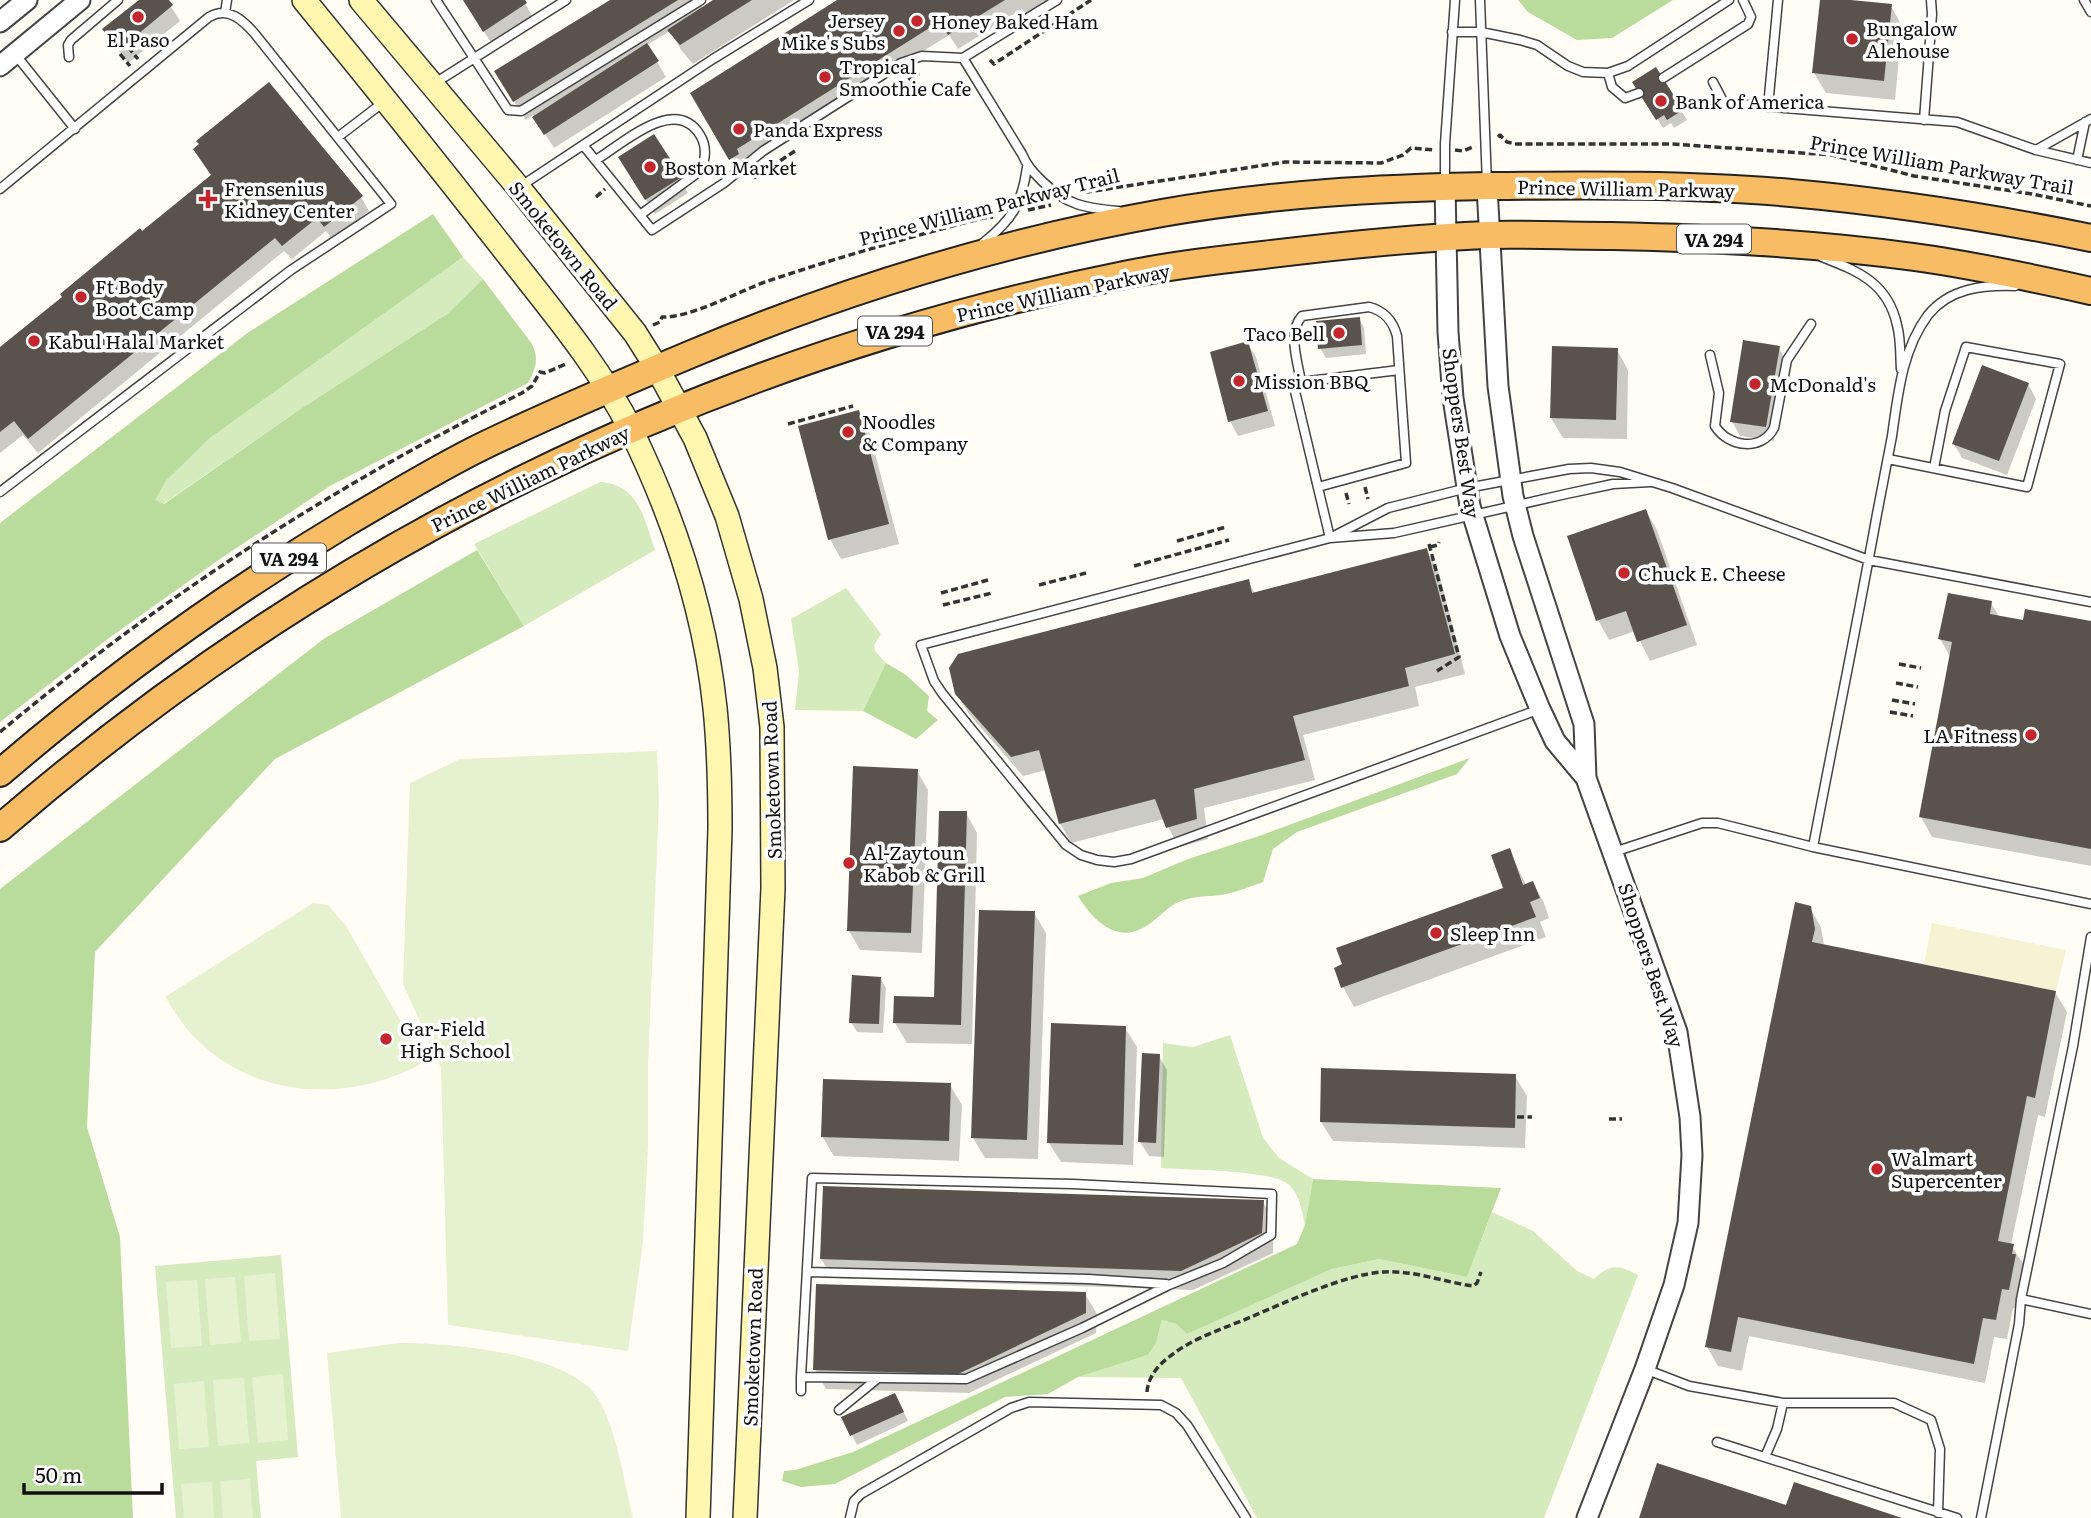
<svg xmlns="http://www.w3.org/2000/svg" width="2091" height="1518" viewBox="0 0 2091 1518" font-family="Literata,serif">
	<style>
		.farmland { fill: #f6f3d4 }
		.green { fill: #d5ebbd }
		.forest { fill: #b9dc9c }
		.pitch { fill: #e6f2cf }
		.shadow { fill: #0003 }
		.building { fill: #5a524d }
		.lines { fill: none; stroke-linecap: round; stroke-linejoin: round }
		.service-casing { stroke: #444; stroke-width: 11 }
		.tertiary-casing { stroke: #444; stroke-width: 23 }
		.secondary-casing { stroke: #333; stroke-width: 26 }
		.trunk-casing { stroke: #222; stroke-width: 30 }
		.path { stroke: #333; stroke-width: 3.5; stroke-dasharray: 7 3.5; stroke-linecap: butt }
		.service { stroke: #fff; stroke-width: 8 }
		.tertiary { stroke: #fff; stroke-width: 19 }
		.secondary { stroke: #fff6b0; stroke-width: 23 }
		.trunk { stroke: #f7bc64; stroke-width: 26 }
		.poi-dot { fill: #c4262e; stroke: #fff; stroke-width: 2.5 }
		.labels { text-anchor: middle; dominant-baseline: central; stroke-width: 7; stroke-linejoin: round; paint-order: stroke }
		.shield { fill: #fff; stroke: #585858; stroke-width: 2 }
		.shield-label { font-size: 18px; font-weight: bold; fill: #111 }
		.poi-label { font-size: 19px; fill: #111; stroke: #fff; text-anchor: start }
		.street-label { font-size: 19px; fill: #111; stroke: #fff }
	</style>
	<rect width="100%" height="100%" fill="#fffdf5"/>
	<path class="farmland" d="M1932,923L2066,950L2056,991L1924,964Z"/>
	<path class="green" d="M463,257L483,279L447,314L299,410L163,504L154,500L166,481L210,438Z
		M600,482C639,484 644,519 655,550L524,626L474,544Z
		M846,588L881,634L874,645L875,651L886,663L863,711L795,710L799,671L791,619Z
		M1230,1035L1263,1138L1279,1158L1313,1179L1305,1225C1302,1211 1299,1190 1285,1182C1263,1170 1189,1170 1161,1168L1163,1043L1193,1047Z
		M1492,1212L1533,1231L1577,1271L1594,1279C1611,1263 1618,1265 1638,1275L1544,1518H1257L1181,1378L1078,1377L1148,1355L1156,1343L1162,1320L1176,1324L1187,1334L1332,1269L1379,1259L1467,1277Z
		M281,1255L298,1457L256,1461L261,1518H176L155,1266Z"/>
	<path class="forest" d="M1518,0H1673L1612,38L1577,40L1528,12Z
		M433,214L463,257L210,438L166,481L155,500L164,504L299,410L447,314L483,279L532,344C539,359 536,368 528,383L330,486L217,561L109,638L0,722V523L246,334Z
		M477,550L524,626L275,759L95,952L87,1127L120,1237L133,1518H0V889L325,638Z
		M886,663L906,675L929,696L927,711L938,720L916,739L863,711Z
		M1470,758L1457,774L1297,832L1273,849L1263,882C1251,886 1239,891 1227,894C1212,897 1198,895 1184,900C1167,905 1158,920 1143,928C1115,943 1092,919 1078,896L1111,883L1143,878L1188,859L1262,835Z
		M1313,1179L1501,1188L1467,1277L1379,1259L1332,1269L1187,1334L1176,1324L1162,1320L1156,1343L1148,1355L1078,1377L1048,1394L1005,1397L835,1484L801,1487L782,1481L784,1471L795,1470L853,1452L1297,1244L1305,1225Z"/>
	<path class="pitch" d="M657,751L659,802L648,1065V1147L643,1242L628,1351L448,1325L441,1068L403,984L410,783L460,759Z
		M313,903L328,905L346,926L424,1062C348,1106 246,1099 187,1029C179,1019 172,1008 165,997Z
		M275,1273L280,1339L249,1341L244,1276Z
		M235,1277L241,1342L210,1345L205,1279Z
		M197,1280L202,1346L171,1348L166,1282Z
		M398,1343C447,1343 572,1352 599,1400C617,1432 624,1481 633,1518H341L327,1353Z
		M283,1374L288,1440L258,1443L252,1377Z
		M244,1378L249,1443L218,1446L213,1380Z
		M204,1381L209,1447L179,1449L174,1384Z
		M250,1479L253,1518H223L220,1481Z
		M212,1482L214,1518H184L181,1484Z"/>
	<path class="shadow" d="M142,0H167L180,21L128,63L104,30Z
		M463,0H523L537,24L496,50Z
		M613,0H698L703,9L716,0H794L693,64L681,50L670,31L647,45L666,77L554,148L533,115L526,120L508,92Z
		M840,0H1051L1027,16L1022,9L958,49L949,35L743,164L739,173L692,94Z
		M1822,0L1891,6L1902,26L1895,100L1826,93L1814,73Z
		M1655,69L1687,120L1674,128L1671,123L1663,128L1635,82Z
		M654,137L688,193L655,214L628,172Z
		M361,197L369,211L333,240L326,231L292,259L284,251L38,453L23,435L0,453V350L142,234Z
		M1359,319L1364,328L1366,354L1326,358L1320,348Z
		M1247,343L1256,357L1275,426L1238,436L1230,421Z
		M1779,348L1787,363L1774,441L1740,436L1732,421Z
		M1617,350L1628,370L1627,439L1563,438L1551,418Z
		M2028,384L2036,399L2007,475L1962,458L1954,444Z
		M858,412L869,431L899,544L841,559L830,539Z
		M1646,511L1657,530L1697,645L1650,661L1635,631L1609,640L1598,620Z
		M1426,550L1438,570L1465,674L1415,687L1419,706L1303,735L1315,780L1204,808L1208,839L1179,847L1164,819L1071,843L1060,823L1046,770L1023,776L969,714L957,694L1248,581L1255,594Z
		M1991,603L2000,618L2024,622L2091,623V866L1932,837L1921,817L1951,658L1940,639Z
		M917,771L928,790L922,953L860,950L849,931Z
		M966,813L977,833L972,1044L907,1043L895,1023L936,999Z
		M1509,850L1526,885L1533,883L1544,903L1549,918L1540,922L1546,937L1354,1007L1343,987L1336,969L1506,889Z
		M1809,907L1821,927L1824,946L2055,992L2067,1012L2045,1117L2038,1115L2011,1245L2024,1265L2019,1309L2013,1308L2007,1339L1994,1337L1985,1383L1749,1336L1742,1371L1718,1366L1707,1347Z
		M1034,913L1046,933L1038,1159L985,1158L973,1138Z
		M880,978L886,988L883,1033L857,1032L851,1022Z
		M1125,1028L1137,1047L1133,1165L1061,1162L1049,1143Z
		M1159,1056L1167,1070L1164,1157L1149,1156L1140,1142Z
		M1515,1076L1527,1096L1525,1148L1333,1141L1321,1122Z
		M950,1085L962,1105L959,1161L834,1156L822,1136Z
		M1263,1202L1274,1222L1273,1253L1193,1290L833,1278L821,1259Z
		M1085,1294L1097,1314L1096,1333L969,1393L826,1389L815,1369Z
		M900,1404L908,1421L857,1445L843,1418Z"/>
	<path class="building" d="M139,0H169L173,5L119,50L102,29Z
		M463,0H525L527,3L483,32Z
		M610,0H678L513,102L494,71Z
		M713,0H752L680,45L667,30Z
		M837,0H1005L948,35L939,22L737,149L739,154L729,160L690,93Z
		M1820,0H1851L1892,4L1884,81L1812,73Z
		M647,43L659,61L544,135L532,117Z
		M1656,67L1683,110L1667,120L1664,115L1656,120L1632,82Z
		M269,82L363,196L324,227L317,218L282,246L275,238L28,439L14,421L0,432V347L62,297L60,294L140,228L142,231L211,175L193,149L199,144L196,141Z
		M654,134L682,177L645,200L618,157Z
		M1360,317L1362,345L1318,349L1316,321Z
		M1743,340L1780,346L1766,427L1730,422Z
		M1248,341L1268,411L1228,422L1210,352Z
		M1552,346L1618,348L1616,420L1550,418Z
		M1982,365L2029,383L1999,461L1952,444Z
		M859,410L889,524L828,540L798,426Z
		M1646,509L1687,625L1637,642L1626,611L1596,621L1567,536Z
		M1427,548L1455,654L1405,668L1409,686L1293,716L1305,760L1194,789L1197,819L1166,828L1155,799L1059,824L1039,750L1011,757L955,694L949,668L958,654L1249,579L1252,593Z
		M1948,593L1992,601L1990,614L2023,620L2025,609L2091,621V849L1919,817L1952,642L1938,639Z
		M853,766L918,769L911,933L847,931Z
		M939,811H967L961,1025L893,1023L894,996L934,997Z
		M1510,848L1523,885L1533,881L1540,898L1530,902L1536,917L1341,988L1334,968L1342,964L1336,948L1503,888L1491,855Z
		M1795,902L1811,906L1815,929L1812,942L2056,991L2035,1098L2027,1096L1998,1241L2014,1244L2012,1254H2016L2009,1290L2002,1289L1996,1320L1983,1318L1974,1364L1738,1317L1731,1352L1705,1347Z
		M979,910L1035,911L1027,1140L971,1138Z
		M852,975L881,977L879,1024L849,1023Z
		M1051,1023L1126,1026L1123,1145L1047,1143Z
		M1142,1053L1160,1054L1156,1143L1138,1142Z
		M1321,1068L1516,1074L1515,1128L1320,1122Z
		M823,1079L951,1083L949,1141L821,1137Z
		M823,1186L1264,1200L1262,1233L1181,1271L820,1259Z
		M816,1284L1086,1292V1313L958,1374L813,1370Z
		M895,1393L904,1412L850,1436L841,1417Z
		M1657,1463L1786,1505L1794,1482L1902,1518H1639Z"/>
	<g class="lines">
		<defs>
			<path id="service" d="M436,0L508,110L521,111L701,0
				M1480,0L1487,184
				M2084,0L2091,12
				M225,13L227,0
				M1452,32H1481L1520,40L1537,45L1568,66L1583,72L1608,73L1628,66L1729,0
				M15,54L75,129
				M69,57L68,45L71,40L118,0
				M963,58L1022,154C1027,166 1033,172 1042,181C1066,205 1085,208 1118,211
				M1608,73L1612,87L1625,98L1639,93
				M1663,78L1748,24L1751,17L1743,0
				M1713,82L1724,103L1957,122L2036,150L2091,163
				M435,83L566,0
				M1768,107L1778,0
				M1924,120L1932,14L1931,0
				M338,137L385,101
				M583,145L713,59L809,0
				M2036,150L2091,119
				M596,160C621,145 675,94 700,135C707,146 706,160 700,171L640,215
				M2077,160L2085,122
				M1445,182V144L1455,0
				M521,186L583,145L652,230L724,183L763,151L901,63L922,56L963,58L1057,0
				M0,189L209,17C228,6 243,20 255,34L391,204L291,270L0,492
				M983,243C1012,220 1022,204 1027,167
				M1822,257C1858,271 1888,283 1897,325C1901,339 1900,355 1901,369
				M1710,355L1719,393L1715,426C1728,447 1761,452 1774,428L1787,360L1811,324
				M1301,382C1298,363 1287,332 1302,316L1369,307C1385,311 1393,321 1397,336L1406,463L1318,487
				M1888,459C1934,468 1981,478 2027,487L2060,364L1966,347L1945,411L1934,468
				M1334,536L1388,508L1467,488L1569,469L1591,468L1620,472L1672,488L1869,560L2091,602
				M1330,538L1294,387L1301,382L1399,370
				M1540,709L1131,859L1114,862L1097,860L1081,855L1066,845L942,693L934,681L921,645L1330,538L1394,533L1566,494L1613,484L1650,482
				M1813,847C1834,736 1857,625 1877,514C1882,488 1887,462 1892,436C1898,394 1902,350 1928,315C1950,288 1982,285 2015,286
				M1614,852L1702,823H1718L1813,847L2091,904
				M808,1272L1088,1279L1166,1284
				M2021,1299L2091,1314
				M1645,1369L1689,1386L1783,1403H1894L1931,1420L1940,1449L1938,1513
				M801,1391V1377L812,1178L1073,1184L1272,1194L1271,1235L1223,1263L1169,1285L1082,1328L966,1379L801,1377
				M839,1410L877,1379
				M1717,1442L1957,1518
				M1765,1457L1777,1429L1783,1403
				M850,1518L854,1501L861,1494L1011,1408L1029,1402L1161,1405L1176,1413L1187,1425L1246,1518
				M1981,1518L2019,1324L2021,1299L2073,1046L2091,937"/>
			<path id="tertiary" d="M0,22L27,0
				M0,66L80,0
				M1445,187L1448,332L1453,398L1470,506L1510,636L1540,709L1555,741L1586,778
				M1487,187L1498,386L1513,496L1523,536L1584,724L1586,778L1677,1032L1690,1117L1692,1155L1688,1223L1674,1285L1645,1369L1587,1518"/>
			<path id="secondary" d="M304,0C374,85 442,170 510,257C553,312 599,366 631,430C673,516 705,612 715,708C719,748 720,789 720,829L698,1518
				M361,0L518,187L635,333L657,368L695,438L727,516L751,599L765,668L772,727L773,888L745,1518"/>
			<path id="trunk" d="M0,773C108,680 223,597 346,523C391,497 436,469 483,446C551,413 620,384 689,355C841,291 1000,242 1162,213C1270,194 1378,188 1487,186C1588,185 1690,184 1791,193C1892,202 1992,218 2091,238
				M0,828C325,546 707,358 1129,274C1173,265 1218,260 1263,255C1337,246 1412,238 1487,235C1528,234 1570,236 1611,236C1712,238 1814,243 1914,257C1973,265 2033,278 2091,291"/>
		</defs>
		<use href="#service" class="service-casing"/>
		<use href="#tertiary" class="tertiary-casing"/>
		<use href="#secondary" class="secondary-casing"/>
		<use href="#trunk" class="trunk-casing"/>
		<path class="path" d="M128,47L138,59
			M120,54L130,66
			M990,60L994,64L1091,0
			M882,97L919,73
			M1498,137L1500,135L1507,142L1515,144H1672L1832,155L1914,176L2032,194L2091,206
			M1455,150L1463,151L1475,146
			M754,178L795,151
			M1087,194V192L1285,162L1381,163L1403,155L1411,148L1434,150
			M596,197L605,189
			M1028,210L1051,205
			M653,325L660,322L662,317C691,318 739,291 768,281C839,257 910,237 983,218L993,217
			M788,424L853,406
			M878,446L900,440
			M1365,487L1368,499
			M1346,493L1349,504
			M1177,541L1226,527
			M1429,544L1459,657L1437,671
			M1430,547L1438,545L1439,542
			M1134,566L1229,540
			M1039,585L1086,573
			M941,593L988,580
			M943,605L992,593
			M1899,664L1921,668
			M1896,683L1918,687
			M1892,700L1915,704
			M1890,712L1913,716
			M0,732C159,599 335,484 522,393L532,386L540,372L545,373L566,364
			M1517,1117H1532
			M1609,1119H1622
			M1147,1392C1148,1378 1157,1366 1169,1357C1192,1338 1223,1329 1251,1317C1286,1302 1346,1274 1383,1272C1413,1270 1444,1282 1473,1286L1477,1283L1481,1272"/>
		<use href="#service" class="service"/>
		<use href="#tertiary" class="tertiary"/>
		<use href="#secondary" class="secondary"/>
		<use href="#trunk" class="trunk"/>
	</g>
	<g class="poi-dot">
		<circle cx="138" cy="17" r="7"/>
		<circle cx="917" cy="21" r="7"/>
		<circle cx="899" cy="31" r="7"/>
		<circle cx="1852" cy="39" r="7"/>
		<circle cx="825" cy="77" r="7"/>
		<circle cx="1661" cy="101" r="7"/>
		<circle cx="739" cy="129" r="7"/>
		<circle cx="650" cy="167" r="7"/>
		<path d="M204.5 188.5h7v7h7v7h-7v7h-7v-7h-7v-7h7z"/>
		<circle cx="81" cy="297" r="7"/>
		<circle cx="1339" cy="333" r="7"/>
		<circle cx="34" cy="341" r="7"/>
		<circle cx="1239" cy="381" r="7"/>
		<circle cx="1755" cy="384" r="7"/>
		<circle cx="848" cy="432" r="7"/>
		<circle cx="1624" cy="573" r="7"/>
		<circle cx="2031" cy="735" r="7"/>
		<circle cx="849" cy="863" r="7"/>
		<circle cx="1436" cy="933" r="7"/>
		<circle cx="386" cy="1039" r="7"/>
		<circle cx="1877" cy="1169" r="7"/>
	</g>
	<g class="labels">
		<g class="shield">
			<rect x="1677" y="224.5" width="74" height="29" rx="5"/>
			<rect x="858" y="316.5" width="74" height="29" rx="5"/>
			<rect x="252" y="543.5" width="74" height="29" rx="5"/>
		</g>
		<g class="shield-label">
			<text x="1714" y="239">VA 294</text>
			<text x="895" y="331">VA 294</text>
			<text x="289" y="558">VA 294</text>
		</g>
		<g class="poi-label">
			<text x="885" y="20" text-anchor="end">Jersey<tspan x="885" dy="22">Mike's Subs</tspan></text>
			<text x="931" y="21">Honey Baked Ham</text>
			<text x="1866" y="28">Bungalow<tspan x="1866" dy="22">Alehouse</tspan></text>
			<text x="138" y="39" text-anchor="middle">El Paso</text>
			<text x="839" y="66">Tropical<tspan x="839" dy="22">Smoothie Cafe</tspan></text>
			<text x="1675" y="101">Bank of America</text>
			<text x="753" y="129">Panda Express</text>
			<text x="664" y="167">Boston Market</text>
			<text x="224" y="188">Frensenius<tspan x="224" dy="22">Kidney Center</tspan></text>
			<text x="95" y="286">Ft Body<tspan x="95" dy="22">Boot Camp</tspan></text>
			<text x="1325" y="333" text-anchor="end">Taco Bell</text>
			<text x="48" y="341">Kabul Halal Market</text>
			<text x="1253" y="381">Mission BBQ</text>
			<text x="1769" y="384">McDonald's</text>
			<text x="862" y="421">Noodles<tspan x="862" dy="22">&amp; Company</tspan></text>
			<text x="1638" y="573">Chuck E. Cheese</text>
			<text x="2017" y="735" text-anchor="end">LA Fitness</text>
			<text x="863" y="852">Al-Zaytoun<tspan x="863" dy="22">Kabob &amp; Grill</tspan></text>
			<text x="1450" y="933">Sleep Inn</text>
			<text x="400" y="1028">Gar-Field<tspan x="400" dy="22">High School</tspan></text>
			<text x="1891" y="1158">Walmart<tspan x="1891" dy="22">Supercenter</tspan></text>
		</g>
		<g class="street-label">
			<text transform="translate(1942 164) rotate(10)">Prince William Parkway Trail</text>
			<text transform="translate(1626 188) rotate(1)">Prince William Parkway</text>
			<text transform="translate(989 206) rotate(-14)">Prince William Parkway Trail</text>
			<text transform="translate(564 245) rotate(51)">Smoketown Road</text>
			<text transform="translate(1063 292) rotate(-12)">Prince William Parkway</text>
			<text transform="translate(1462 433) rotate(82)">Shoppers Best Way</text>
			<text transform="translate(530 478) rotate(-26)">Prince William Parkway</text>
			<text transform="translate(771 780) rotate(-92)">Smoketown Road</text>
			<text transform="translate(1652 965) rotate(72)">Shoppers Best Way</text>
			<text transform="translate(752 1347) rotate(-88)">Smoketown Road</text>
		</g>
	</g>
	<path d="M24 1483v10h138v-10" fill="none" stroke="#111111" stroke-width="3.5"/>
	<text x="35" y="1483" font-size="21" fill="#111111" stroke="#ffffff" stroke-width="5" paint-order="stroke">50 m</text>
</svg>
